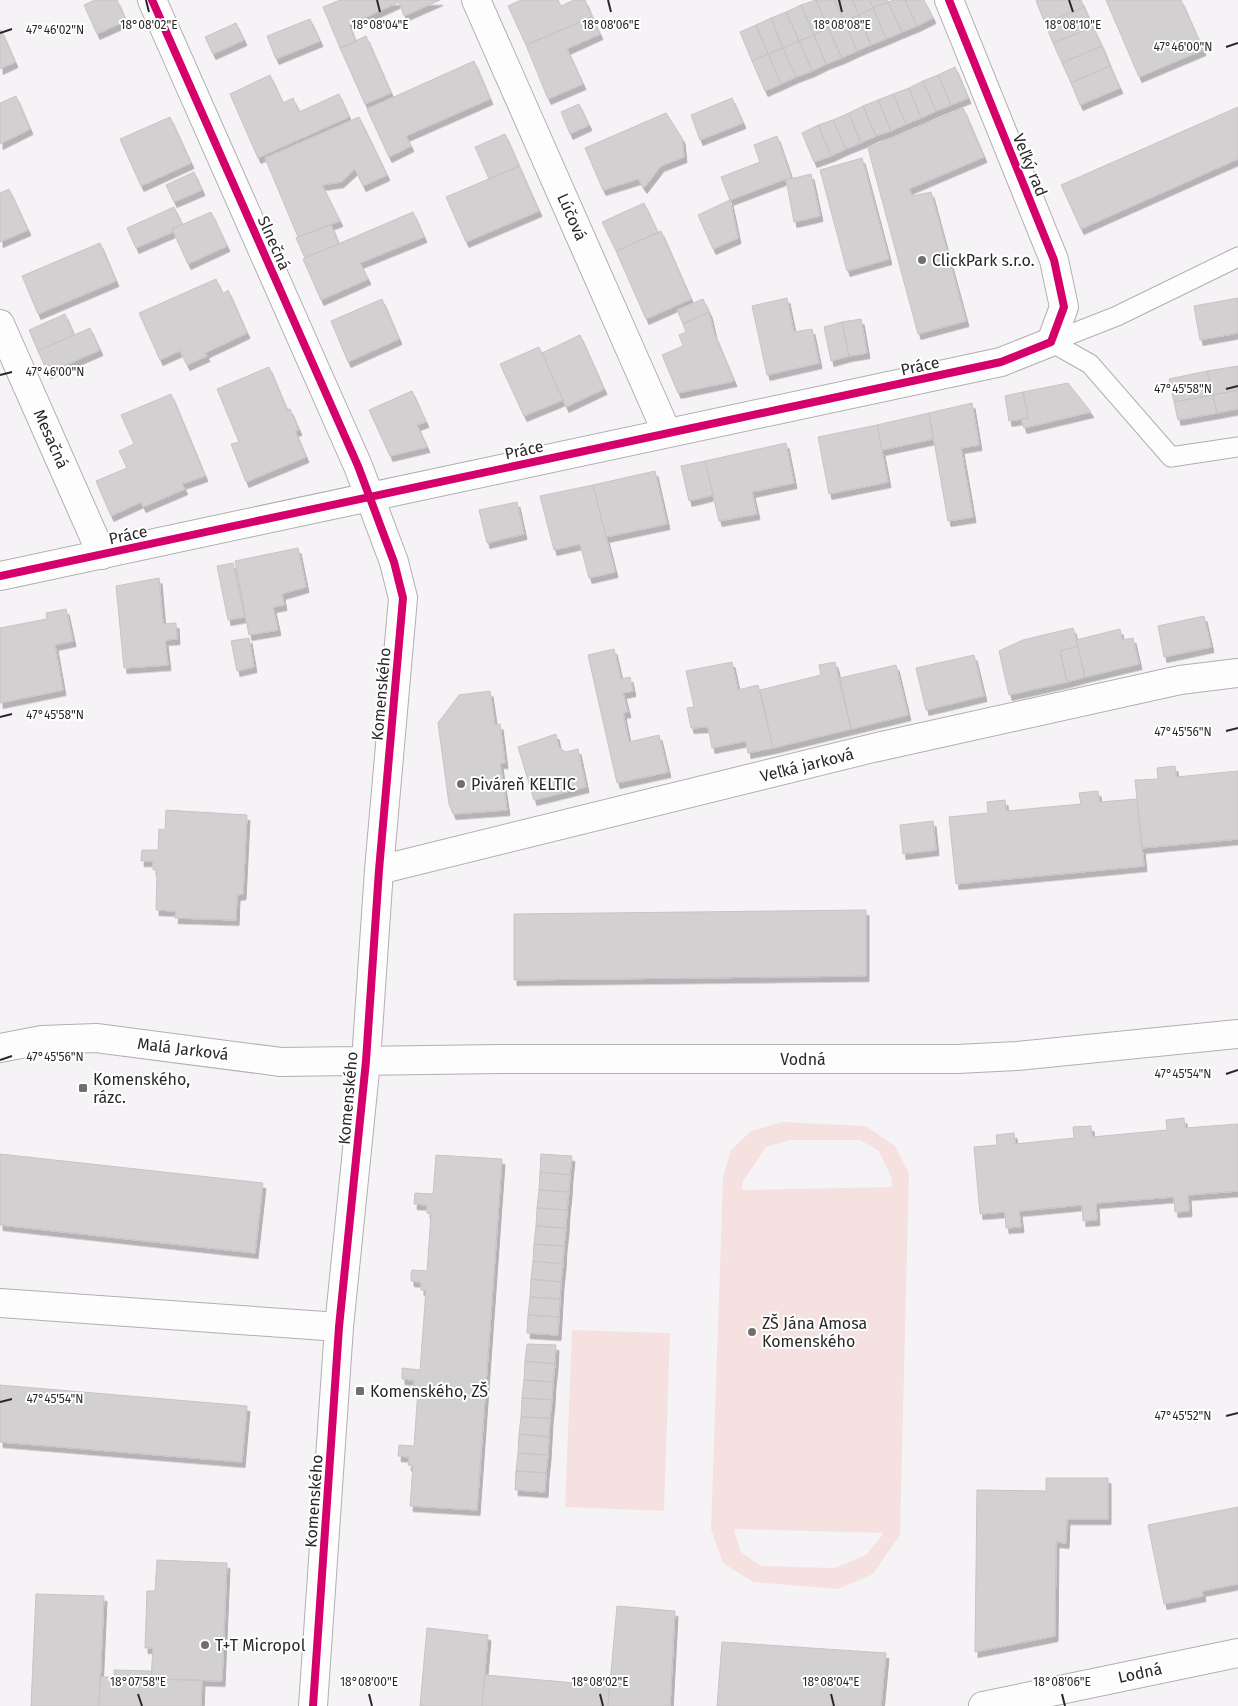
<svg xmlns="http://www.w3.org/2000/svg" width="1238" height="1706" viewBox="0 0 1238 1706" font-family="'Fira Sans',sans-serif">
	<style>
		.green { fill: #f5e2e0; fill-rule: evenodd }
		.building { fill: #d3d0d2; stroke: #c6c4c6; filter: url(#shadow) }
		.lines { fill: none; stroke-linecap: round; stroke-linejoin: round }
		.service-casing { stroke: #b1afb1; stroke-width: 21 }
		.minor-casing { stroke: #b1afb1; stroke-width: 30 }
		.service { stroke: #fefdfe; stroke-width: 19 }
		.minor { stroke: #fefdfe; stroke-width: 28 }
		.cycleway-casing { stroke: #fff; stroke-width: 11 }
		.cycleway { stroke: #d6006c; stroke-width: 8 }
		.ticks { fill: none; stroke: #292729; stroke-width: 2 }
		.poi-dot { fill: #716e71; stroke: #fff; stroke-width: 2 }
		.labels { text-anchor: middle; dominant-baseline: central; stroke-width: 4; stroke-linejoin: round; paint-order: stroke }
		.street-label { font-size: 16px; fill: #292729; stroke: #fff }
		.poi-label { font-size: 16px; fill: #292729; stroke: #fff; text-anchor: start }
		.ticks-label { font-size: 12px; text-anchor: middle; fill: #292729; stroke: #fff; stroke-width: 4; stroke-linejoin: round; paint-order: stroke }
	</style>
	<defs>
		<filter id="shadow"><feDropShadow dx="3" dy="5.5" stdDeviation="0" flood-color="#0004"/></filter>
	</defs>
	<rect width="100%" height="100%" fill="#f6f3f6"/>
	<path class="green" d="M782,1122L866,1126L895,1146L909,1173L900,1535L873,1574L838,1589L753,1582L723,1563L711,1529L723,1178L731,1150L751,1131ZM791,1140H860L879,1151L892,1179V1187L742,1190L743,1181L766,1147ZM734,1530L735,1529L884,1533L866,1555L835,1568L761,1566L741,1552Z
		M572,1330L670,1333L664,1511L565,1507Z"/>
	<path class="building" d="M95,0H117L126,21L97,34L84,5Z
		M340,0H440L404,16L399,2L349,25L356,42L340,48L323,7Z
		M521,0H558L561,6L574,0H585L592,17L526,45L508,6Z
		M816,0H834L844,21L828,28Z
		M816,0L828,28L814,35L801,5Z
		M834,0H852L859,15L844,21Z
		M852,0H870L873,8L859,15Z
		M870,0H887L888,2L873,8Z
		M894,0H905L917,26L902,32L888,2Z
		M905,0H924L933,18L917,26Z
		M1039,0H1081L1084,7L1045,23L1036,1Z
		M1106,0H1181L1203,50L1139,77Z
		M888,2L902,32L886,39L873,8Z
		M801,5L814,35L799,41L786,12Z
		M1084,7L1093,27L1053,43L1045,23Z
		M873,8L886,39L871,45L859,15Z
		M786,12L799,41L783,48L771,18Z
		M859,15L871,45L857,51L844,21Z
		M592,17L600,34L567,49L583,84L548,99L526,45Z
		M771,18L783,48L768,54L756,25Z
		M310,19L320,41L276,59L267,36Z
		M844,21L857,51L842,58L828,28Z
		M236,23L244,40L213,54L205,37Z
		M756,25L768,54L752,61L740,32Z
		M1093,27L1102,46L1062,63L1053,43Z
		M828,28L842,58L826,64L814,35Z
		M1,30L15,62L0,69V31Z
		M814,35L826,64L812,71L799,41Z
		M366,36L391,93L365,104L340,48Z
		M799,41L812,71L796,77L783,48Z
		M1102,46L1110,66L1071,83L1062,63Z
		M783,48L796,77L781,84L768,54Z
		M768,54L781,84L765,91L752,61Z
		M474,61L490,99L406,136L411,146L389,157L367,109Z
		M1110,66L1120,88L1080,105L1071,83Z
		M955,67L968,98L951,105L938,75Z
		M270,75L283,103L293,98L299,112L339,94L349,117L258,158L230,94Z
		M938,75L951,105L936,111L923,81Z
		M923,81L936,111L921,118L909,88Z
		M909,88L921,118L906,124L893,94Z
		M893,94L906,124L891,131L878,100Z
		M16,96L30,129L0,144V103Z
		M732,98L743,123L700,140L691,115Z
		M878,100L891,131L876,136L863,106Z
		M579,104L589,125L570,134L561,112Z
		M863,106L876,136L861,143L849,113Z
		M1238,107V159L1081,229L1061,185Z
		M963,108L984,157L909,189L912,196L931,192L966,321L918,334L868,148Z
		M666,113L682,138L684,157L661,166L644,188L638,179L603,190L585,148Z
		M849,113L861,143L846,149L833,120Z
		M170,117L191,163L141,186L120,139Z
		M359,117L387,175L363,186L355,169L341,182L322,185L340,221L298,237L265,158Z
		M833,120L846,149L831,156L818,125Z
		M818,125L831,156L814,162L802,133Z
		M505,134L519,166L489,179L475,147Z
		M777,136L791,177L730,200L721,177L760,162L754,145Z
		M862,158L889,259L847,271L820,170Z
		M519,166L539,211L466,242L446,197Z
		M194,172L202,190L174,202L166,185Z
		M811,174L820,216L794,222L786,180Z
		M9,189L28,230L0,242V193Z
		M730,200L738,238L713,249L698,215Z
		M644,203L658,233L616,251L602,222Z
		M174,207L182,224L172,229L173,232L136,248L127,228Z
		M211,212L227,246L188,264L172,229Z
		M413,212L424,237L360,263L368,279L321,300L303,259Z
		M331,225L339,244L305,258L296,238Z
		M661,231L691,299L646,319L616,251Z
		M100,243L116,281L38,314L22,276Z
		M216,279L223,294L228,290L247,333L205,353L207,356L187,365L180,351L160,360L139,313Z
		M787,298L794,332L812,329L819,363L767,375L752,306Z
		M1238,298V333L1200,340L1194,306Z
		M382,299L399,339L348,362L331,321Z
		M703,299L709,312L683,324L677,310Z
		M709,312L714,333L734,381L678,393L662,355L683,346L679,335L686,332L683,324Z
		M65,314L74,335L38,351L29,330Z
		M861,319L867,353L849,356L842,322Z
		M842,322L849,356L831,361L824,327Z
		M90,328L100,350L48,373L38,351Z
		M580,335L604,389L566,407L542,353Z
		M539,347L563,400L524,416L500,364Z
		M1238,366V390L1213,395L1207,371Z
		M269,367L287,410L290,409L299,430L295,431L306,457L246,482L231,444L239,442L217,389Z
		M1207,371L1213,395L1174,402L1169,379Z
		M1068,383L1091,412L1024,428L1021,419L1028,418L1023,392Z
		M1238,390V409L1217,413L1213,395Z
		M412,391L426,422L417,425L427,447L390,456L369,410Z
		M1023,392L1028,418L1009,421L1005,396Z
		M171,394L205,476L182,484L185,489L143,507L141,502L111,516L96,481L127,468L119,451L134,444L121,415Z
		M1213,395L1217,413L1178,420L1174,402Z
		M972,403L979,445L961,448L973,517L948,521L929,413Z
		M929,413L933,439L882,450L877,425Z
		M877,425L888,482L829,494L818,437Z
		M786,443L794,483L752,492L757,514L719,521L705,461Z
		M705,461L713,495L689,501L681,466Z
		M655,471L667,524L606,537L593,485Z
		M593,485L615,572L589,578L580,544L554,550L540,496Z
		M517,502L524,534L487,543L479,510Z
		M298,548L306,587L282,594L284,605L273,607L278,630L249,635L235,561Z
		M233,563L245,617L228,620L217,566Z
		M159,578L163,624L176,623L177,639L165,640L168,665L124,668L116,586Z
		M66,609L73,641L55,645L63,690L0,703V628L47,619L46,613Z
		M1204,616L1211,647L1164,657L1158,626Z
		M1073,628L1078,646L1060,651L1067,682L1009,695L999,651L1023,640Z
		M1120,629L1122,640L1133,638L1139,664L1085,677L1076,640Z
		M249,638L254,667L237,671L231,641Z
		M1078,646L1085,677L1067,682L1060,651Z
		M614,649L621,679L630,677L633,691L623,693L628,712L623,713L629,742L659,735L668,772L617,783L588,655Z
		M974,655L984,696L926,710L916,668Z
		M732,662L738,690L758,685L773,748L748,753L746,741L712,748L708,727L691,728L687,708L694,707L686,671Z
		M835,662L851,729L773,748L760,690L821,675L819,665Z
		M896,665L908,715L851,729L840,678Z
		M490,691L495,725L500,724L505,763H500L507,810L453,814L449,804L438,723L459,695Z
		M556,734L559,748L566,752L578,749L586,787L534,800L518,747Z
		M1175,766L1176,777L1238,771V839L1142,848L1135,780L1158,779L1157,768Z
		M1098,791L1099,802L1137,799L1144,866L956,884L949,817L988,813L987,802L1005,800L1006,811L1081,804L1079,793Z
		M166,810L247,815L243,894L237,895L236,920L175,918L176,911L156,910L157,869L153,870V861H141L142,850H158L159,829L165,830Z
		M933,821L936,850L903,854L900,825Z
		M866,910V976L514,980V914Z
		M1184,1118L1185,1128L1238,1124V1191L1188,1195L1189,1211L1175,1212L1174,1197L1096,1203L1097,1220L1083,1221L1082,1205L1019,1211L1021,1227L1006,1228L1005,1212L980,1214L974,1147L997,1145L996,1135L1014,1133L1015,1144L1074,1138L1073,1127L1091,1126L1092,1137L1167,1130L1166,1120Z
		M0,1154L263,1183L255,1253L0,1225Z
		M541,1154L572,1156L570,1175L540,1172Z
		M436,1155L502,1159L477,1510L410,1506L413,1466L408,1465L409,1457L398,1456L399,1445L414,1446L418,1389L413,1388L414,1380L402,1379V1368L420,1370L426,1290H421V1282L411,1281V1274L412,1270L427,1271L431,1214L427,1213V1205L414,1204L415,1193L433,1194Z
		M540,1172L570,1175L569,1192L539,1190Z
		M539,1190L569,1192L567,1210L537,1208Z
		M537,1208L567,1210L566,1228L536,1226Z
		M536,1226L566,1228L564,1246L534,1244Z
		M534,1244L564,1246L563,1264L533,1261Z
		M533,1261L563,1264L561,1282L531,1279Z
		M531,1279L561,1282L560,1299L530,1297Z
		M530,1297L560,1299L559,1317L528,1315Z
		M528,1315L559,1317L558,1335L527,1333Z
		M527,1344L556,1345L555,1364L525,1361Z
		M525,1361L555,1364L553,1382L524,1380Z
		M524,1380L553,1382L552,1400L522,1398Z
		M0,1385L247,1406L242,1462L0,1442Z
		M522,1398L552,1400L550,1418L521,1417Z
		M521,1417L550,1418L549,1437L519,1434Z
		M519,1434L549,1437L548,1455L518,1453Z
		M518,1453L548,1455L546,1473L516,1471Z
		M516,1471L546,1473L545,1492L515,1490Z
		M1046,1478H1108V1519H1067L1066,1543L1056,1542L1055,1636L975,1652L977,1490L1046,1491Z
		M1238,1507V1584L1202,1591L1203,1596L1164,1604L1148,1525Z
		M157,1560L227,1563L222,1681L151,1679L153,1648H145L147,1591H155Z
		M36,1594L104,1596L99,1706H31Z
		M617,1606L675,1611L670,1706H608Z
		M427,1628L488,1635L482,1706H420Z
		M722,1642L886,1653L881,1706H717Z
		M114,1670L152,1671L151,1679L202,1680L201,1706H99L100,1677H114Z
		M485,1675L609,1686L608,1706H482Z"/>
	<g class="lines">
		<defs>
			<path id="service" d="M1051,342L1090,364L1171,457L1238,447
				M1051,342L1117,316L1238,257"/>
			<path id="minor" d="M152,0L358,466L394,562L403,598L379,870L366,1061L339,1327L313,1706
				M476,0L667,433
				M0,324L102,555
				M0,576L1001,362L1051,342L1064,307L1054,260L949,0
				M379,870L873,748L1180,680L1238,673
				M0,1048L42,1040L96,1038L281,1062L500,1059H957L1017,1056L1238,1034
				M0,1303L339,1327
				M983,1706L1238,1653"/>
		</defs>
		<use href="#service" class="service-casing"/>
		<use href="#minor" class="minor-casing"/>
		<use href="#service" class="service"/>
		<use href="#minor" class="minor"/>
		<defs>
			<path id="cycleway" d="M152,0L358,466L394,562L403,598L379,870L366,1061L339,1327L313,1706
				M0,576L1001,362L1051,342L1064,307L1054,260L949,0"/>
		</defs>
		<use href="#cycleway" class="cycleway-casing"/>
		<use href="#cycleway" class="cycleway"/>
	</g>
	<path class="ticks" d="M146,0L149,12M377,0L380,12M608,0L611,12M839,0L842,12M1069,0L1073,12M0,33L12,29M1226,47L1238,43M0,375L12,372M1226,389L1238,386M0,717L12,714M1226,731L1238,728M0,1060L12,1056M1226,1074L1238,1070M0,1402L12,1399M1226,1416L1238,1413M138,1694L142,1706M369,1694L372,1706M600,1694L603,1706M831,1694L834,1706M1062,1694L1065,1706"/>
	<g class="poi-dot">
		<circle cx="922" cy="260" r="5"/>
		<circle cx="461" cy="784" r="5"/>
		<rect x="78" y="1083" width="10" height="10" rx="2.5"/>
		<circle cx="752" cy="1332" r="5"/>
		<rect x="355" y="1386" width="10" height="10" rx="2.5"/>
		<circle cx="205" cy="1645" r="5"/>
	</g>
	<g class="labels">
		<g class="street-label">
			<text transform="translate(1030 165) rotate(68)">Veľký rad</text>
			<text transform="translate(572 217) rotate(66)">Lúčová</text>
			<text transform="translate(274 243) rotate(66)">Slnečná</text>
			<text transform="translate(920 366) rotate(-12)">Práce</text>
			<text transform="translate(51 439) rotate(66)">Mesačná</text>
			<text transform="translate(524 450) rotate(-12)">Práce</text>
			<text transform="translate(128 535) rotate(-12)">Práce</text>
			<text transform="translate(381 694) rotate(-85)">Komenského</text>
			<text transform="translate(807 765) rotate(-14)">Veľká jarková</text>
			<text transform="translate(183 1049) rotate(7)">Malá Jarková</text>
			<text x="803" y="1059">Vodná</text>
			<text transform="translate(348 1098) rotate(-85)">Komenského</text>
			<text transform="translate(314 1501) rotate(-86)">Komenského</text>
			<text transform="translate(1140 1673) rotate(-12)">Lodná</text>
		</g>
		<g class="poi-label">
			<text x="932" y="260">ClickPark s.r.o.</text>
			<text x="471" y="784">Piváreň KELTIC</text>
			<text x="93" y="1079">Komenského,<tspan x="93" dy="18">rázc.</tspan></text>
			<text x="762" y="1323">ZŠ Jána Amosa<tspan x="762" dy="18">Komenského</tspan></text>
			<text x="370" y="1391">Komenského, ZŠ</text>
			<text x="215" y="1645">T+T Micropol</text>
		</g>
	</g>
	<g class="ticks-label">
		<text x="149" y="29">18°08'02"E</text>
		<text x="380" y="29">18°08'04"E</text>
		<text x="611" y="29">18°08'06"E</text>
		<text x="842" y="29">18°08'08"E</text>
		<text x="1073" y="29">18°08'10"E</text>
		<text x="55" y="34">47°46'02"N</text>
		<text x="1183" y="51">47°46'00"N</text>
		<text x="55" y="376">47°46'00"N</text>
		<text x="1183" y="393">47°45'58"N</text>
		<text x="55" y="719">47°45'58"N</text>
		<text x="1183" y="736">47°45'56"N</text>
		<text x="55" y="1061">47°45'56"N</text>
		<text x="1183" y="1078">47°45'54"N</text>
		<text x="55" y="1403">47°45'54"N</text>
		<text x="1183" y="1420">47°45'52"N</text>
		<text x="138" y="1686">18°07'58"E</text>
		<text x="369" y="1686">18°08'00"E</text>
		<text x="600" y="1686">18°08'02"E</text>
		<text x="831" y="1686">18°08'04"E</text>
		<text x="1062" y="1686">18°08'06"E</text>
	</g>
</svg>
